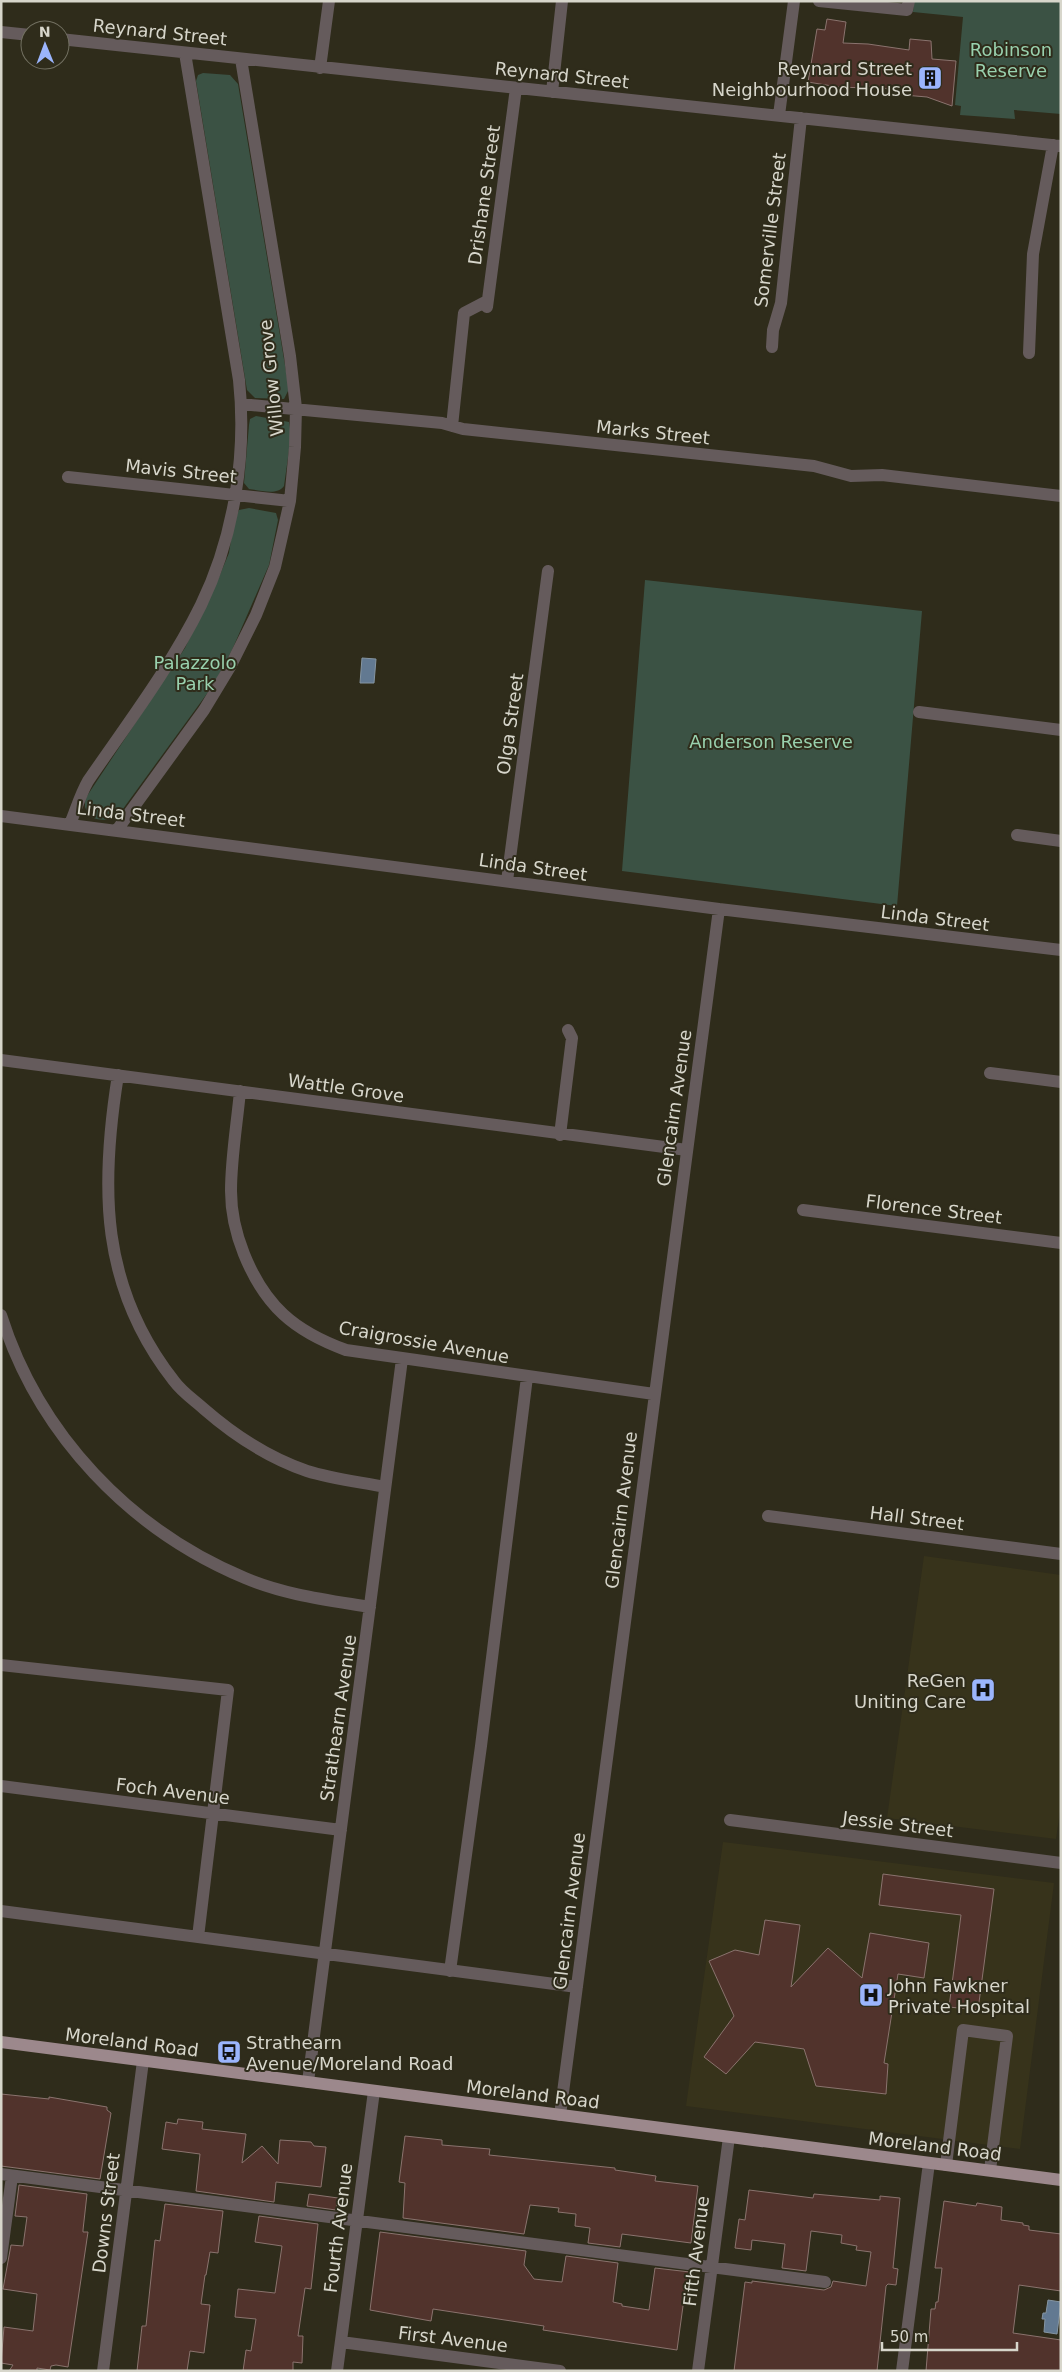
<svg xmlns="http://www.w3.org/2000/svg" width="1062" height="2372" viewBox="0 0 1062 2372" font-family="'DejaVu Sans',sans-serif">
	<style>
		.built { fill: #37331b }
		.green { fill: #3b5244 }
		.water { fill: #627991; stroke: #8595a2 }
		.building { fill: #51332c; stroke: #8a736e }
		.lines { fill: none; stroke-linecap: round; stroke-linejoin: round }
		.minor { stroke: #655b5c; stroke-width: 12 }
		.major { stroke: #9c888c; stroke-width: 12 }
		.labels { text-anchor: middle; dominant-baseline: central; stroke-width: 4; stroke-linejoin: round; paint-order: stroke }
		.street-label { font-size: 18px; fill: #d7d6cb; stroke: #2f2c1b }
		.park-label { font-size: 18px; fill: #99d1ae; stroke: #2f2c1b }
		.poi-label { font-size: 18px; fill: #d7d6cb; stroke: #2f2c1b; text-anchor: end }
	</style>
	<rect width="100%" height="100%" fill="#2f2c1b"/>
	<path class="built" d="M924,1556L1061,1575V1804L1056,1839L887,1818Z
		M723,1842L1054,1883L1020,2149L686,2106Z"/>
	<path class="green" d="M914,1H1061V114L1014,110L1015,119L960,115L961,106L955,105L963,17L913,12Z
		M203,73L230,75L238,84L289,389L284,399L255,398L247,390L196,81L198,75Z
		M256,416L289,422L291,436L284,486C277,496 260,490 249,489L244,483L249,425L250,419Z
		M249,508L276,513L278,520L269,565L232,650L214,684L120,813C108,821 102,822 89,816L85,807V799L185,648L219,577L229,553L234,521L239,510Z
		M645,580L922,611L897,906L622,871Z"/>
	<path class="water" d="M362,658L376,659L374,683H360Z
		M1048,2300L1061,2302L1057,2334L1044,2332L1045,2319H1042L1043,2313H1046Z"/>
	<path class="building" d="M827,19L846,22L843,43L868,44L909,50L910,39L931,41L932,59L956,61L952,106L927,97L904,95V91L867,86V88L838,87L808,82L817,29L825,30Z
		M883,1874L994,1889L978,2010L949,2007L961,1915L879,1905Z
		M765,1920L800,1925L791,1987L828,1948L862,1978L870,1933L929,1943L924,1978L898,1974L884,2063L888,2064L886,2094L816,2086L804,2049L755,2042L726,2074L704,2057L734,2016L709,1961L735,1950L759,1955Z
		M1,2094L49,2099V2097L107,2107V2110L111,2113L100,2179L1,2166Z
		M178,2119L203,2122L202,2129L246,2134L242,2163L262,2146L278,2164L280,2140L311,2142L314,2146L326,2147L321,2187L276,2182L274,2202L196,2191L200,2154L162,2149L166,2122L177,2124Z
		M405,2136L442,2140V2145L490,2149L489,2155L615,2168V2170L656,2176L655,2181L698,2186L691,2243L622,2234L620,2247L588,2243L590,2228L575,2226L576,2214L558,2212L559,2208L530,2205L524,2234L403,2218L405,2183L399,2182Z
		M19,2185L87,2194L83,2230V2232H88L68,2367L56,2365L51,2366L50,2370L37,2368V2371H9L13,2365L1,2363L4,2327L33,2331L37,2294L3,2289L11,2245L23,2246L27,2217L15,2216Z
		M749,2190L813,2198L814,2194L880,2200V2196L900,2198L893,2268L898,2269L896,2285L888,2284L886,2286L877,2371H734L745,2282L752,2283V2281L824,2290L831,2287L833,2281L866,2286L871,2252L856,2250L857,2246L841,2243L842,2235L811,2231L806,2271L782,2268L785,2244L752,2240L751,2250L735,2248L739,2219L745,2220Z
		M309,2194L338,2198L336,2210L307,2206Z
		M944,2201L976,2206L977,2203L1002,2207L1001,2220L1023,2223V2225L1029,2226V2230L1061,2234V2291L1019,2285L1013,2333L1061,2340V2371H926L931,2309H935L936,2302H938L942,2268H935Z
		M165,2204L223,2211L218,2253L210,2252L206,2275H205L201,2304L210,2305L204,2353L190,2351L187,2371H137L142,2326H146L155,2240L160,2241Z
		M259,2216L318,2224L311,2289L305,2288L298,2336H303L302,2363L293,2362V2371H243L246,2350L251,2351L256,2319L235,2317L238,2289L275,2293L282,2246L255,2242Z
		M380,2232L526,2251L524,2265L534,2279L562,2282L566,2256L618,2263L613,2302L622,2304V2306L649,2310L655,2268L690,2272L688,2285L686,2284L677,2350L543,2330L544,2326L433,2309L431,2321L370,2310Z"/>
	<g class="lines">
		<path class="minor" d="M819,1L907,10L909,1
			M1,32L30,35
			M60,39L1061,146
			M320,68L329,1
			M552,92L562,1
			M779,115L794,1
			M487,307L516,88
			M772,347L773,330L781,303L801,118
			M1029,353L1033,254L1053,145
			M241,404L442,423L463,429L814,466L851,476L882,475L1061,496
			M452,426L464,313L487,301
			M68,477L290,501
			M919,712L1061,730
			M1,816L719,909L1061,950
			M70,824C76,810 80,795 88,781C127,724 170,668 201,605C234,537 247,455 239,380L185,53
			M117,830L204,710L230,667L256,615L275,567L290,501L295,447L296,408L290,356L241,59
			M1017,835L1061,841
			M507,881L548,571
			M1,1060L687,1150
			M990,1073L1061,1082
			M118,1075C100,1187 100,1287 174,1381C182,1392 194,1400 204,1409C235,1436 269,1458 307,1471C332,1479 360,1482 385,1487
			M240,1091C237,1124 231,1158 231,1191C231,1213 236,1234 244,1254C265,1306 294,1331 346,1350L654,1394
			M560,1135L572,1038L568,1030
			M803,1210L1061,1243
			M1,1315C39,1435 130,1530 245,1578C285,1595 328,1600 370,1607
			M768,1516L1061,1554
			M1,1665L228,1690L198,1937
			M1,1786L341,1830
			M730,1820L1061,1863
			M1,1911L577,1987
			M450,1971L481,1746L527,1377
			M308,2082L402,1359
			M560,2115L719,909
			M946,2165L963,2030L1007,2036L990,2170
			M1,2174L825,2282
			M1,2258L12,2176
			M341,2342L560,2371
			M103,2371L143,2061
			M337,2371L374,2091
			M698,2371L729,2137
			M902,2371L929,2163"/>
		<path class="major" d="M1,2042L1061,2180"/>
	</g>
	<defs>
		<symbol id="building-square" viewBox="-11 -11 22 22"><rect x="-9" y="-9" width="18" height="18" rx="4" fill="#9bb5fd" stroke="#2f2c1b"/><path d="M-4-6H4V6H1V3H-1V6H-4ZM-2.5-4.3h1.7v1.8h-1.7ZM.8-4.3h1.7v1.8H.8ZM-2.5-1h1.7V.8h-1.7ZM.8-1h1.7V.8H.8Z" fill="#111"/></symbol>
		<symbol id="hospital-square" viewBox="-11 -11 22 22"><rect x="-9" y="-9" width="18" height="18" rx="4" fill="#9bb5fd" stroke="#2f2c1b"/><path d="M-5-5h3v3.5h4V-5h3V5h-3V1.5h-4V5h-3Z" fill="#111"/></symbol>
		<symbol id="bus-square" viewBox="-11 -11 22 22"><rect x="-9" y="-9" width="18" height="18" rx="4" fill="#9bb5fd" stroke="#2f2c1b"/><path d="M-5-6H5V4H4V6H2V4H-2V6H-4V4H-5ZM-3.5-4V0h7V-4ZM-3.5 1.2v1.5H-2V1.2ZM2 1.2v1.5H3.5V1.2Z" fill="#111"/></symbol>
	</defs>
	<g fill-rule="evenodd">
		<use href="#building-square" x="916" y="64" width="28" height="28"/>
		<use href="#hospital-square" x="969" y="1676" width="28" height="28"/>
		<use href="#hospital-square" x="857" y="1981" width="28" height="28"/>
		<use href="#bus-square" x="215" y="2038" width="28" height="28"/>
	</g>
	<g class="labels">
		<g class="street-label">
			<text transform="translate(160 32) rotate(6)">Reynard Street</text>
			<text transform="translate(562 75) rotate(6)">Reynard Street</text>
			<text transform="translate(484 195) rotate(-82)">Drishane Street</text>
			<text transform="translate(770 230) rotate(-83)">Somerville Street</text>
			<text transform="translate(271 378) rotate(-96)">Willow Grove</text>
			<text transform="translate(653 432) rotate(6)">Marks Street</text>
			<text transform="translate(181 471) rotate(6)">Mavis Street</text>
			<text transform="translate(510 724) rotate(-82)">Olga Street</text>
			<text transform="translate(131 814) rotate(7)">Linda Street</text>
			<text transform="translate(533 867) rotate(8)">Linda Street</text>
			<text transform="translate(935 918) rotate(7)">Linda Street</text>
			<text transform="translate(346 1088) rotate(8)">Wattle Grove</text>
			<text transform="translate(674 1108) rotate(-82)">Glencairn Avenue</text>
			<text transform="translate(934 1209) rotate(7)">Florence Street</text>
			<text transform="translate(424 1342) rotate(10)">Craigrossie Avenue</text>
			<text transform="translate(621 1510) rotate(-83)">Glencairn Avenue</text>
			<text transform="translate(917 1518) rotate(7)">Hall Street</text>
			<text transform="translate(338 1718) rotate(-82)">Strathearn Avenue</text>
			<text transform="translate(173 1791) rotate(7)">Foch Avenue</text>
			<text transform="translate(898 1824) rotate(7)">Jessie Street</text>
			<text transform="translate(569 1911) rotate(-83)">Glencairn Avenue</text>
			<text transform="translate(132 2042) rotate(7)">Moreland Road</text>
			<text transform="translate(533 2094) rotate(7)">Moreland Road</text>
			<text transform="translate(935 2146) rotate(7)">Moreland Road</text>
			<text transform="translate(106 2213) rotate(-83)">Downs Street</text>
			<text transform="translate(338 2228) rotate(-83)">Fourth Avenue</text>
			<text transform="translate(696 2251) rotate(-83)">Fifth Avenue</text>
			<text transform="translate(453 2339) rotate(7)">First Avenue</text>
		</g>
		<g class="park-label">
			<text x="1011" y="49">Robinson<tspan x="1011" dy="21">Reserve</tspan></text>
			<text x="195" y="662">Palazzolo<tspan x="195" dy="21">Park</tspan></text>
			<text x="771" y="741">Anderson Reserve</text>
		</g>
		<g class="poi-label">
			<text x="912" y="68">Reynard Street<tspan x="912" dy="21">Neighbourhood House</tspan></text>
			<text x="966" y="1680">ReGen<tspan x="966" dy="21">Uniting Care</tspan></text>
			<text x="888" y="1985" text-anchor="start">John Fawkner<tspan x="888" dy="21">Private Hospital</tspan></text>
			<text x="246" y="2042" text-anchor="start">Strathearn<tspan x="246" dy="21">Avenue/Moreland Road</tspan></text>
		</g>
	</g>
	<rect width="1062" height="2372" fill="none" stroke="#d7d6cb" stroke-width="5"/>
	<g transform="translate(45 45) rotate(359)"><circle r="24" fill="#2f2c1b" stroke="#727061"/>
	<path d="M0-4L9 19L0 12L-9 19Z" fill="#9bb5fd"/>
	<text y="-8" font-size="14" font-weight="bold" text-anchor="middle" fill="#d7d6cb">N</text>
	</g>
	<path d="M882 2342v8h135v-8" fill="none" stroke="#d7d6cb" stroke-width="2.5"/>
	<text x="890" y="2342" font-size="15" fill="#d7d6cb" stroke="#2f2c1b" stroke-width="4" paint-order="stroke">50 m</text>
</svg>
